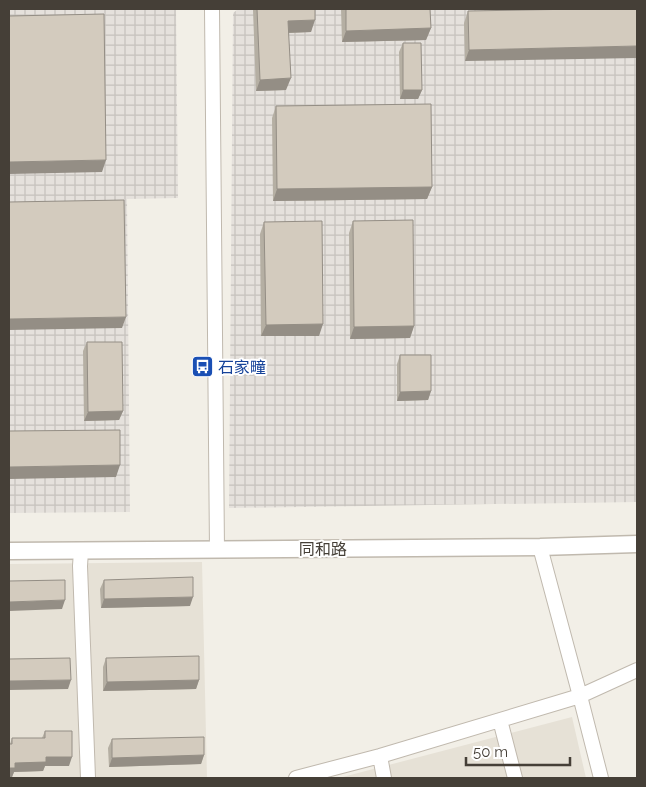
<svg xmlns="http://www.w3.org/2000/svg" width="646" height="787" viewBox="0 0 646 787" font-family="Raleway,'Noto Sans SC',sans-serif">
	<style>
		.residential { fill: #e6e1d6 }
		.industrial { fill: url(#industrial-grid) }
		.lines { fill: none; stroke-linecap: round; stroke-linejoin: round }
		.minor-casing { stroke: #c0b9ae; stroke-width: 16 }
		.tertiary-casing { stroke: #c0b9ae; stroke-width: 19 }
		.minor { stroke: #fff; stroke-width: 14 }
		.tertiary { stroke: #fff; stroke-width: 16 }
		.wall { fill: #b5afa3 }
		.shaded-wall { fill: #948e85 }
		.building { fill: #d3cbbe; stroke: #948e85 }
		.labels { text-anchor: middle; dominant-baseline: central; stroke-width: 4; stroke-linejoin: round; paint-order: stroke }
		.transit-label { font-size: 16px; fill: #164399; stroke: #fff; text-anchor: start }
		.street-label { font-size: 16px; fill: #453f37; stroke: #fff }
	</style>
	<defs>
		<pattern id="industrial-grid" width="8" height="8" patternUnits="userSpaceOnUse" patternTransform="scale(1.25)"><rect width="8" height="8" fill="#e5e1dc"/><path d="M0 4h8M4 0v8" fill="none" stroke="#c6c2bd"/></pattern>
	</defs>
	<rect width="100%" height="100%" fill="#f2efe7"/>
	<path class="residential" d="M202,562L207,778H9V564Z
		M572,717L586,778H339Z"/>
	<path class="industrial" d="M9,9H176L178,198L127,199L130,512L9,513Z
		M238,9H637V502L229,508L233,13Z"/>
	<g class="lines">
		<defs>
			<path id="minor" d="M212,9L217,550
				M540,547L580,696L601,778
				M81,551L80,566L88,778
				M500,720L515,778
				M380,756L384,778
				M296,778L380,756L580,696L637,670"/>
			<path id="tertiary" d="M9,551L540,547L637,544"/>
		</defs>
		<use href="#minor" class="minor-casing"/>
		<use href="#tertiary" class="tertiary-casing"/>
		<use href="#minor" class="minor"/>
		<use href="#tertiary" class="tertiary"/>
	</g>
	<path class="wall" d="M253,9H315L311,32L289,33L286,90L256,91L253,10Z
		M341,9H430L431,28L426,40L342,42Z
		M581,9L465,61L464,23L468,11Z
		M403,43L422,90L418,99H400L399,52Z
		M276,106L432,187L427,199L273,201L272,118Z
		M353,221L414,326L410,338L350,339L349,233Z
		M264,222L319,336H261L260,234Z
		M87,342L123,411L119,420L84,421L83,351Z
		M400,355L431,391L428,400L397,401V364Z
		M104,580L190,606L101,608L100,589Z
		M106,658L199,680L196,689L103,691V667Z
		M45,731L69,766H45L43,771L14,772L12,777H9V744H10L12,738H42Z
		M112,739L204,755L201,764L109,767L108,748Z"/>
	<path class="shaded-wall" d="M315,20L311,32L284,33L288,21Z
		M431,28L426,40L342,42L346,31Z
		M637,46V58L465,61L469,50Z
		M291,78L286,90L256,91L260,80Z
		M403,90H422L418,99H400Z
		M106,160L102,172L9,174V162Z
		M432,187L427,199L273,201L277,189Z
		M126,317L122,328L9,330V319Z
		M323,324L319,336H261L266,325Z
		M414,326L410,338L350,339L354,327Z
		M431,391L428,400L397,401L400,392Z
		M123,411L119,420L84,421L88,412Z
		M120,465L116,477L9,479V467Z
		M193,597L190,606L101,608L104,599Z
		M65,600L62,609L9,611V602Z
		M71,680L68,689L9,690V681Z
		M199,680L196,689L103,691L107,682Z
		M204,755L201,764L109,767L112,758Z
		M46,757H72L69,766H45L43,771L14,772L12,777H9V768L15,763Z"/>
	<path class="building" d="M257,9H315V20L288,21L291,78L260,80Z
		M346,9H430L431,28L346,31Z
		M581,9H637V46L469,50L468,11Z
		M104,14L106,160L9,162V16Z
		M403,43H421L422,90H403Z
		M431,104L432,187L277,189L276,106Z
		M124,200L126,317L9,319V202Z
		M413,220L414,326L354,327L353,221Z
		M322,221L323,324L266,325L264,222Z
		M87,342H122L123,411L88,412Z
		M400,355H431V391L400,392Z
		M120,430V465L9,467V431Z
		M193,577V597L104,599V580Z
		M65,580V600L9,602V581Z
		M199,656V680L107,682L106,658Z
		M70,658L71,680L9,681V659Z
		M45,731H72V757H46V762L15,763V768H9V744H12V738H45Z
		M204,737V755L112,758V739Z"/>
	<defs>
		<symbol id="bus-square" viewBox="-11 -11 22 22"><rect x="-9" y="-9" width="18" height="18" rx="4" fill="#1a4fb4" stroke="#fff"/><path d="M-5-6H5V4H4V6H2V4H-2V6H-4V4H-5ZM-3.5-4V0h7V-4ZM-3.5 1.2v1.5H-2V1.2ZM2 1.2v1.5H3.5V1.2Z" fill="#fff"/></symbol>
	</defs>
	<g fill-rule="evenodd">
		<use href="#bus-square" x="190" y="354" width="25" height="25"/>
	</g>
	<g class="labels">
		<g class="transit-label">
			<text x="218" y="367">石家疃</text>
		</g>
		<g class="street-label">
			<text x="323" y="549">同和路</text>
		</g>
	</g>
	<rect width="646" height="787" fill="none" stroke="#453f37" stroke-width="20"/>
	<path d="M466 757v8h104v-8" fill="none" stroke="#453f37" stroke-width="2.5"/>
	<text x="473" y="757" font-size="15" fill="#453f37" stroke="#ffffff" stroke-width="4" paint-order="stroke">50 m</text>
</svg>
